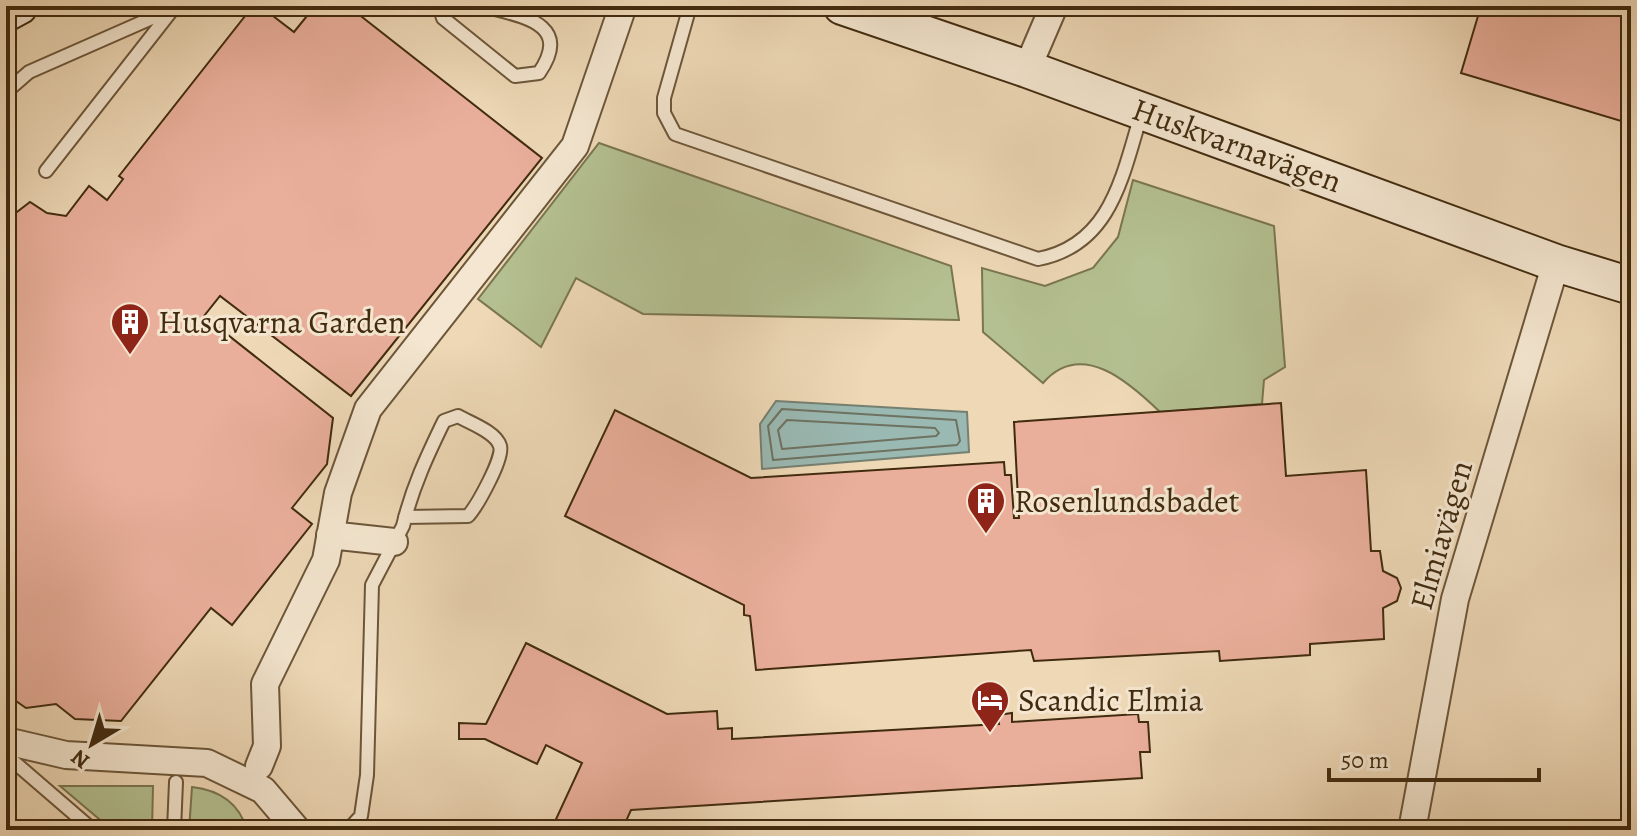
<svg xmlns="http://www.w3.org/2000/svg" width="1637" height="836" viewBox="0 0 1637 836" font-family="Alegreya,serif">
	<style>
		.green { fill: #b4c091; stroke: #7a7650; stroke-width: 2 }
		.water { fill: #9ab9b3; stroke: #768071; stroke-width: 2 }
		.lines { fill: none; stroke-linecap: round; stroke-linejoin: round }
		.shore { stroke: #6e7261; stroke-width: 2 }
		.building { fill: #eaaf9b; stroke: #412b0f; stroke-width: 2 }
		.lane-casing { stroke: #6c5639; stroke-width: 16 }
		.street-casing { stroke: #6c5639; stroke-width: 30 }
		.secondary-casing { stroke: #412b0f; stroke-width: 40 }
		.lane { stroke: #f4e6d0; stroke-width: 12 }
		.street { stroke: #f4e6d0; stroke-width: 26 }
		.secondary { stroke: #f4e6d0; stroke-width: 36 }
		.labels { text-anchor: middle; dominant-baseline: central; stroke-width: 6; stroke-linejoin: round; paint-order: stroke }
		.street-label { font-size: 32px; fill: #412b0f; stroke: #f4e6d0 }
		.poi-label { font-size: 32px; fill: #412b0f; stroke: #f4e6d0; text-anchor: start }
	</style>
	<rect width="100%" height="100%" fill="#eed8b6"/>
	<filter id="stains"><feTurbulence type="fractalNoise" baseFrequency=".0025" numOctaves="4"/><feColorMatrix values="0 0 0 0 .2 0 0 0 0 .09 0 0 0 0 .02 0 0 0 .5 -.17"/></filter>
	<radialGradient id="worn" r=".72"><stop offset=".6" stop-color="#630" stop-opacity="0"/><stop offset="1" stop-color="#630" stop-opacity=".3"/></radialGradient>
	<path class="green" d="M599,143L951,266L959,320L643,314L576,278L541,347L478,299Z
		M1133,180L1274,226L1285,367L1264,380L1262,404L1160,412C1129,382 1081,339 1043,383L983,332L982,268L1045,286L1093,268L1118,237Z
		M60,786H153L152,830H112Z
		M192,787C219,790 239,802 247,830H189Z"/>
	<path class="water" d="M776,401L967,412L969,452L762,469L760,424Z"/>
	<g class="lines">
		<path class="shore" d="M782,409L956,420L960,441L957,445L773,460L768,426Z
			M787,420L935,428L939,433L936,436L782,449L778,430Z"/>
	</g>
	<path class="building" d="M253,6H260L294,32L315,6H348L542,158L351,396L220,296L204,316L333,418L327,464L292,508L312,524L232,625L211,608L121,721L75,719L56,704L26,708L6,694V210L13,215L30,202L47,213L66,216L89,186L107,200L123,179L119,176Z
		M1481,6H1631V124L1461,73Z
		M1281,403L1286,476L1366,470L1371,551H1380L1383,571L1397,578L1401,588L1397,601L1383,608L1384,639L1310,644V655L1220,661L1219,651L1034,661L1031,650L756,670L750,616L744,615V605L565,516L615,410L751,478L1004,462L1005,475H1011L1014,518H1019L1014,422Z
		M526,643L667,714L717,711L718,729L732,728V739L999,724L998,715L1012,713V722L1138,714L1139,722H1148L1150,752H1140L1142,778L631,810L622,830H551L582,763L546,745L537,764L485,739H459V723L486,724Z"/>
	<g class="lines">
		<defs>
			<path id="lane" d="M439,6L443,18L515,76L539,73C574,22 519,16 484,6
				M690,6L664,98V113L675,134L1038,259C1111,245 1122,177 1141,115
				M6,92L29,72L170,10
				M46,171L172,10
				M6,755L93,830
				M174,830L176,782
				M348,830L361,816L367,775L372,585L403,526C412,488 427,456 444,421L458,416C470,423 496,432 500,446C504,458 477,506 468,516L405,517"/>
			<path id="street" d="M1027,69L1054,6
				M330,535L394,542
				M6,741L66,755L207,763L263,790L297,830
				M259,766L267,746L265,684L326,560L338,493L368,409L575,146L623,6
				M1412,830L1455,599L1556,263"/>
			<path id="secondary" d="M842,6L1027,69L1556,263L1631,286
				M6,13L19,6"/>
		</defs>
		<use href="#lane" class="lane-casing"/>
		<use href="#street" class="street-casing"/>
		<use href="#secondary" class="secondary-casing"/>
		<use href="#lane" class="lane"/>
		<use href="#street" class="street"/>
		<use href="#secondary" class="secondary"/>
	</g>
	<defs>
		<symbol id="building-pin" viewBox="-11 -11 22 30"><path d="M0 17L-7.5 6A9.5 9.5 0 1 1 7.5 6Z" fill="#8f2418" stroke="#f4e6d0"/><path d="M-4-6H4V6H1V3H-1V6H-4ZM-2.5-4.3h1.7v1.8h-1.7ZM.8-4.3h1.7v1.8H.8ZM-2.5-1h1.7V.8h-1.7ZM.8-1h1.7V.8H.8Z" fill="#fff"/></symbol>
		<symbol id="hotel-pin" viewBox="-11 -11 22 30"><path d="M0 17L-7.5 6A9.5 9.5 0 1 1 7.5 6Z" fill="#8f2418" stroke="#f4e6d0"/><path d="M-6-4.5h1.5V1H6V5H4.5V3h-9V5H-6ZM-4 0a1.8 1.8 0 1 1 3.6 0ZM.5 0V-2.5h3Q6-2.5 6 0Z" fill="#fff"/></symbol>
	</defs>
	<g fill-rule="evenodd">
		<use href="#building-pin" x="108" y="300" width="44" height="60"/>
		<use href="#building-pin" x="964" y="479" width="44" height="60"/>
		<use href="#hotel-pin" x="968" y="678" width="44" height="60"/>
	</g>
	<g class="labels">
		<g class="street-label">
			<text transform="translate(1237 145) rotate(20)">Huskvarnavägen</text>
			<text transform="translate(1441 535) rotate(-74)">Elmiavägen</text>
		</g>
		<g class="poi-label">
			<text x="158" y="322">Husqvarna Garden</text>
			<text x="1014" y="501">Rosenlundsbadet</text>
			<text x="1018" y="700">Scandic Elmia</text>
		</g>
	</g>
	<rect width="1637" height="836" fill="none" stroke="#eed8b6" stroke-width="32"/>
	<rect x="8" y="8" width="1621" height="820" fill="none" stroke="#412b0f" stroke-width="4"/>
	<rect x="16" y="16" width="1605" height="804" fill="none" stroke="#412b0f" stroke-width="2"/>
	<g transform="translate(92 744) rotate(218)" stroke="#f4e6d0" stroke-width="6" paint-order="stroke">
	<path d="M0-6L14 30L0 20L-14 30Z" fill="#412b0f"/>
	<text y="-12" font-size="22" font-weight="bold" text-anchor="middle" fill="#412b0f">N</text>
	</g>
	<path d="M1329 768v12h210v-12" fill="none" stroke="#412b0f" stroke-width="4"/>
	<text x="1341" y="768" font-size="24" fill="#412b0f" stroke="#f4e6d0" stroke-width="6" paint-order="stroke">50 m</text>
	<rect width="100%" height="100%" filter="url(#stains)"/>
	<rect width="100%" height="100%" fill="url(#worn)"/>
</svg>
